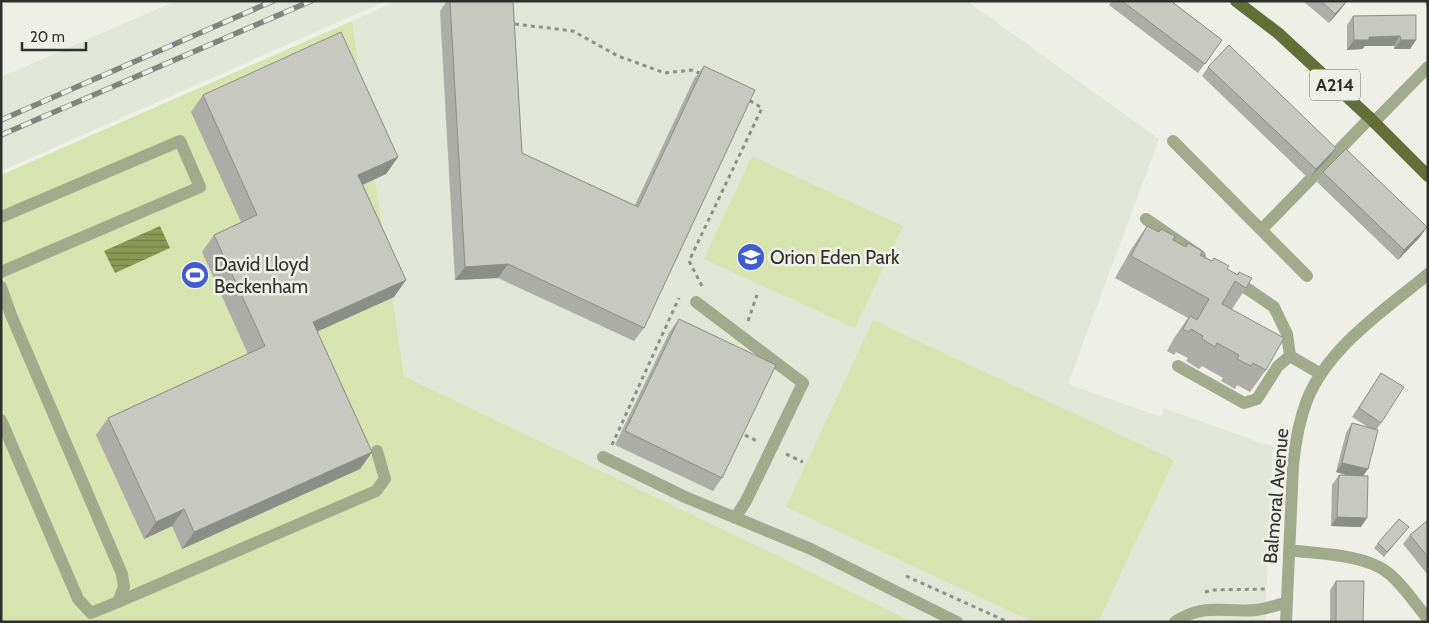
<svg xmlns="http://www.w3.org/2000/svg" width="1429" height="623" viewBox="0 0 1429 623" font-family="Cabin,sans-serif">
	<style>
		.built { fill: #e1e6d7 }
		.green { fill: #d7e4af }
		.water { fill: url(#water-rules) }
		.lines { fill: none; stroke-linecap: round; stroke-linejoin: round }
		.path { stroke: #8e8f8a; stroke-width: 3; stroke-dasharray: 4 4; stroke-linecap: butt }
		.minor { stroke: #a2aa8c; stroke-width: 12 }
		.major { stroke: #646f37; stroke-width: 12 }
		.rail-casing { stroke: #83847f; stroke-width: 5.5 }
		.rail { stroke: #eef0e8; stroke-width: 4; stroke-dasharray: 11; stroke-linecap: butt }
		.wall { fill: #abada6 }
		.shaded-wall { fill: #8b8d87 }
		.building { fill: #c7c9c1; stroke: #8b8d87 }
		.labels { text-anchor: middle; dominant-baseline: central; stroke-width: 5; stroke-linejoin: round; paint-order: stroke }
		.shield { fill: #eef0e8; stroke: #686a65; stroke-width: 1 }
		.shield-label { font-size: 18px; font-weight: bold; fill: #2f302d }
		.poi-label { font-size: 19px; fill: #2f302d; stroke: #eef0e8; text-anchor: start }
		.street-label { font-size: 19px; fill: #2f302d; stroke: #eef0e8 }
	</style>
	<defs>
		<pattern id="water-rules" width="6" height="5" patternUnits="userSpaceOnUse" patternTransform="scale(1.25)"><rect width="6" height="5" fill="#8a9953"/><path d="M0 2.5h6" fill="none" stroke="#717d45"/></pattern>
	</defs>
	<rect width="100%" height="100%" fill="#eef0e8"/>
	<path class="built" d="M176,1H386L1,171V77Z
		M397,1H967L1159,139L1068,384L1161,417L1164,408L1264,444L1273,445L1265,622H912L799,566L404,376L352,21Z"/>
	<path class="green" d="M352,21L404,376L799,566L912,622H1V175Z
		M752,156L903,226L855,328L704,259Z
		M873,320L1174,460L1098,622H1033L786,507Z"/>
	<path class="water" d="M160,226L170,248L115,273L104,251Z"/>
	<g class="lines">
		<path class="path" d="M515,24L573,31L618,56L665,73L691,70L702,74
			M702,286L689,261L762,108L747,99
			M748,321L757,295
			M745,435L757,441
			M612,445L679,298
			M786,454L803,462
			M906,576L1008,622
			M1205,592L1213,590L1265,589"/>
		<path class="minor" d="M1374,122L1428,67
			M1173,141L1307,276
			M1,217L180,141L200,187L1,272
			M1146,219L1200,256
			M1262,229L1370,118
			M1233,279L1274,307L1287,334L1290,356L1321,374
			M1,287L11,315L122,574L124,587L118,602L91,613L78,599L1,420
			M696,302L803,383L746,501L735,518
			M1178,366L1244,403L1257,399L1278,366L1290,356
			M603,457L685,497L811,549L957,622
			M1289,550C1318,554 1364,554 1387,572C1403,584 1415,604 1428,619
			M118,602L376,491L385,479L377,451
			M1175,622C1204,602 1225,613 1256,610C1266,609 1277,605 1287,602
			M1286,622L1293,466C1295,444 1299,421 1307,400C1329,346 1385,310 1428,274"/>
		<path class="major" d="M1236,1L1278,33L1370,118L1428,176"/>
		<defs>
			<path id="rail" d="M1,120L273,1
				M1,135L311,1"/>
		</defs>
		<use href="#rail" class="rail-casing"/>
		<use href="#rail" class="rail"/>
	</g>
	<path class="wall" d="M447,1H513L522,153L635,205L694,79L704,66L644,328L634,341L498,278L455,280L440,11Z
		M1112,1H1171L1222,40L1198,73L1109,5Z
		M1303,1H1347L1341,9L1329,23Z
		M1428,1V11L1425,2Z
		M1353,16L1416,40L1410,49H1394V46H1365L1362,49L1347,50V25Z
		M1208,67L1330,157L1309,179L1202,76Z
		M203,95L398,157L386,174L363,185L406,280L394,297L317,331L372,452L360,469L182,549L172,526L144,539L96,435L108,418L248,354L202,252L214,235L241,222L191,112Z
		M1323,172L1420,237L1398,260L1317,182Z
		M1147,226L1158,232L1161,229L1173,240L1186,247L1188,243L1200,255L1212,261L1214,258L1227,269L1237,275L1239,272L1246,288L1232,309L1266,370L1250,392L1237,385L1235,389L1221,381L1223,378L1202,366L1199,369L1186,361L1188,358L1176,352L1174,355L1167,351L1174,338L1188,318L1115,278L1132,248Z
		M679,319L722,478L713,491L615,445L669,333Z
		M1381,373V423L1376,430L1363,476L1361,527L1331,526L1332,485L1339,475L1350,476L1336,472L1346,433L1352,423L1368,427L1352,417Z
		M1428,520V575L1403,544L1410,535Z
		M1409,527L1384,557L1374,548L1378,543Z
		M1336,581L1363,622H1330V590Z"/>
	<path class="shaded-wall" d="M1347,1L1341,9L1329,23L1335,14Z
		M1400,36L1394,46H1365L1362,49L1347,50L1354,40L1369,37Z
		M1401,40H1416L1410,49H1394Z
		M1336,148L1330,157L1309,179L1316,169Z
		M398,157L386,174L346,192L358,175Z
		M1427,227L1420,237L1398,260L1404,250Z
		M508,264L498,278L455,280L465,267Z
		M406,280L394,297L301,339L313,322Z
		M372,452L360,469L182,549L194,532Z
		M1342,463L1368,469L1361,479L1336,472Z
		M184,509L172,526L144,539L156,522Z
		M1337,517L1367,518L1361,527L1331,526Z"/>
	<path class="building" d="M450,1H513L522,153L638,207L704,66L755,90L644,328L508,264L465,267Z
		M1122,1H1171L1222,40L1205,64Z
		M1321,1H1347L1335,14Z
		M1416,15V40H1401L1400,36L1369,37V40H1354L1353,16Z
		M341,32L398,157L358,175L406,280L313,322L372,452L194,532L184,509L156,522L108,418L265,346L214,235L257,215L203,95Z
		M1229,45L1336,148L1316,169L1208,67Z
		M1346,149L1427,227L1404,250L1323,172Z
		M1147,226L1159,232L1161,229L1175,236L1173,240L1186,247L1188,243L1202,251L1200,255L1212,261L1214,258L1229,266L1227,269L1238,275L1239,272L1252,278L1246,288L1235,281L1222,304L1284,338L1266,370L1253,363L1251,366L1237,359L1239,355L1217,343L1215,347L1202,339L1203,336L1191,329L1189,332L1183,329L1190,316L1197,320L1209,299L1131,256Z
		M679,319L776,365L722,478L625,431Z
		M1381,373L1404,387L1381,423L1359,408Z
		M1352,423L1378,430L1368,469L1342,463Z
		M1339,475L1368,476L1367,518L1337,517Z
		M1399,519L1409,527L1387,552L1378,543Z
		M1428,520V557L1410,535Z
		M1336,581H1364L1363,622H1336Z"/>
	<defs>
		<symbol id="school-disc" viewBox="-11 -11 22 22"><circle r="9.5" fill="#405ccf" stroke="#eef0e8"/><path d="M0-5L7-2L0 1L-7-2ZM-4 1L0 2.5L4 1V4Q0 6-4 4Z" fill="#fff"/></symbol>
		<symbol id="stadium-disc" viewBox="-11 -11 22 22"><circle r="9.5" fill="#405ccf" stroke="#eef0e8"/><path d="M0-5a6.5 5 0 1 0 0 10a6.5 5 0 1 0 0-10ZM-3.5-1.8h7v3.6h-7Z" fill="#fff"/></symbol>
	</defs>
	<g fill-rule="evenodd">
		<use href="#school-disc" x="735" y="241" width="32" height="32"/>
		<use href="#stadium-disc" x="179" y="259" width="32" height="32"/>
	</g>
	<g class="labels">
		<rect class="shield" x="1310" y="69.5" width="50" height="31" rx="4"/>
		<g class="shield-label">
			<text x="1335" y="85">A214</text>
		</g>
		<g class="poi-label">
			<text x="770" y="257">Orion Eden Park</text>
			<text x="214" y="264">David Lloyd<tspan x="214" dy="22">Beckenham</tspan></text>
		</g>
		<g class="street-label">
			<text transform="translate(1276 496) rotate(-85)">Balmoral Avenue</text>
		</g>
	</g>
	<rect width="1429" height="623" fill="none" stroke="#2f302d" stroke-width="5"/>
	<path d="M22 42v8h64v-8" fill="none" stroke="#2f302d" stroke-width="2.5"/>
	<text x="30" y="42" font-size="15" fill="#2f302d" stroke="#eef0e8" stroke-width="4" paint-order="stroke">20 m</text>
</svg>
